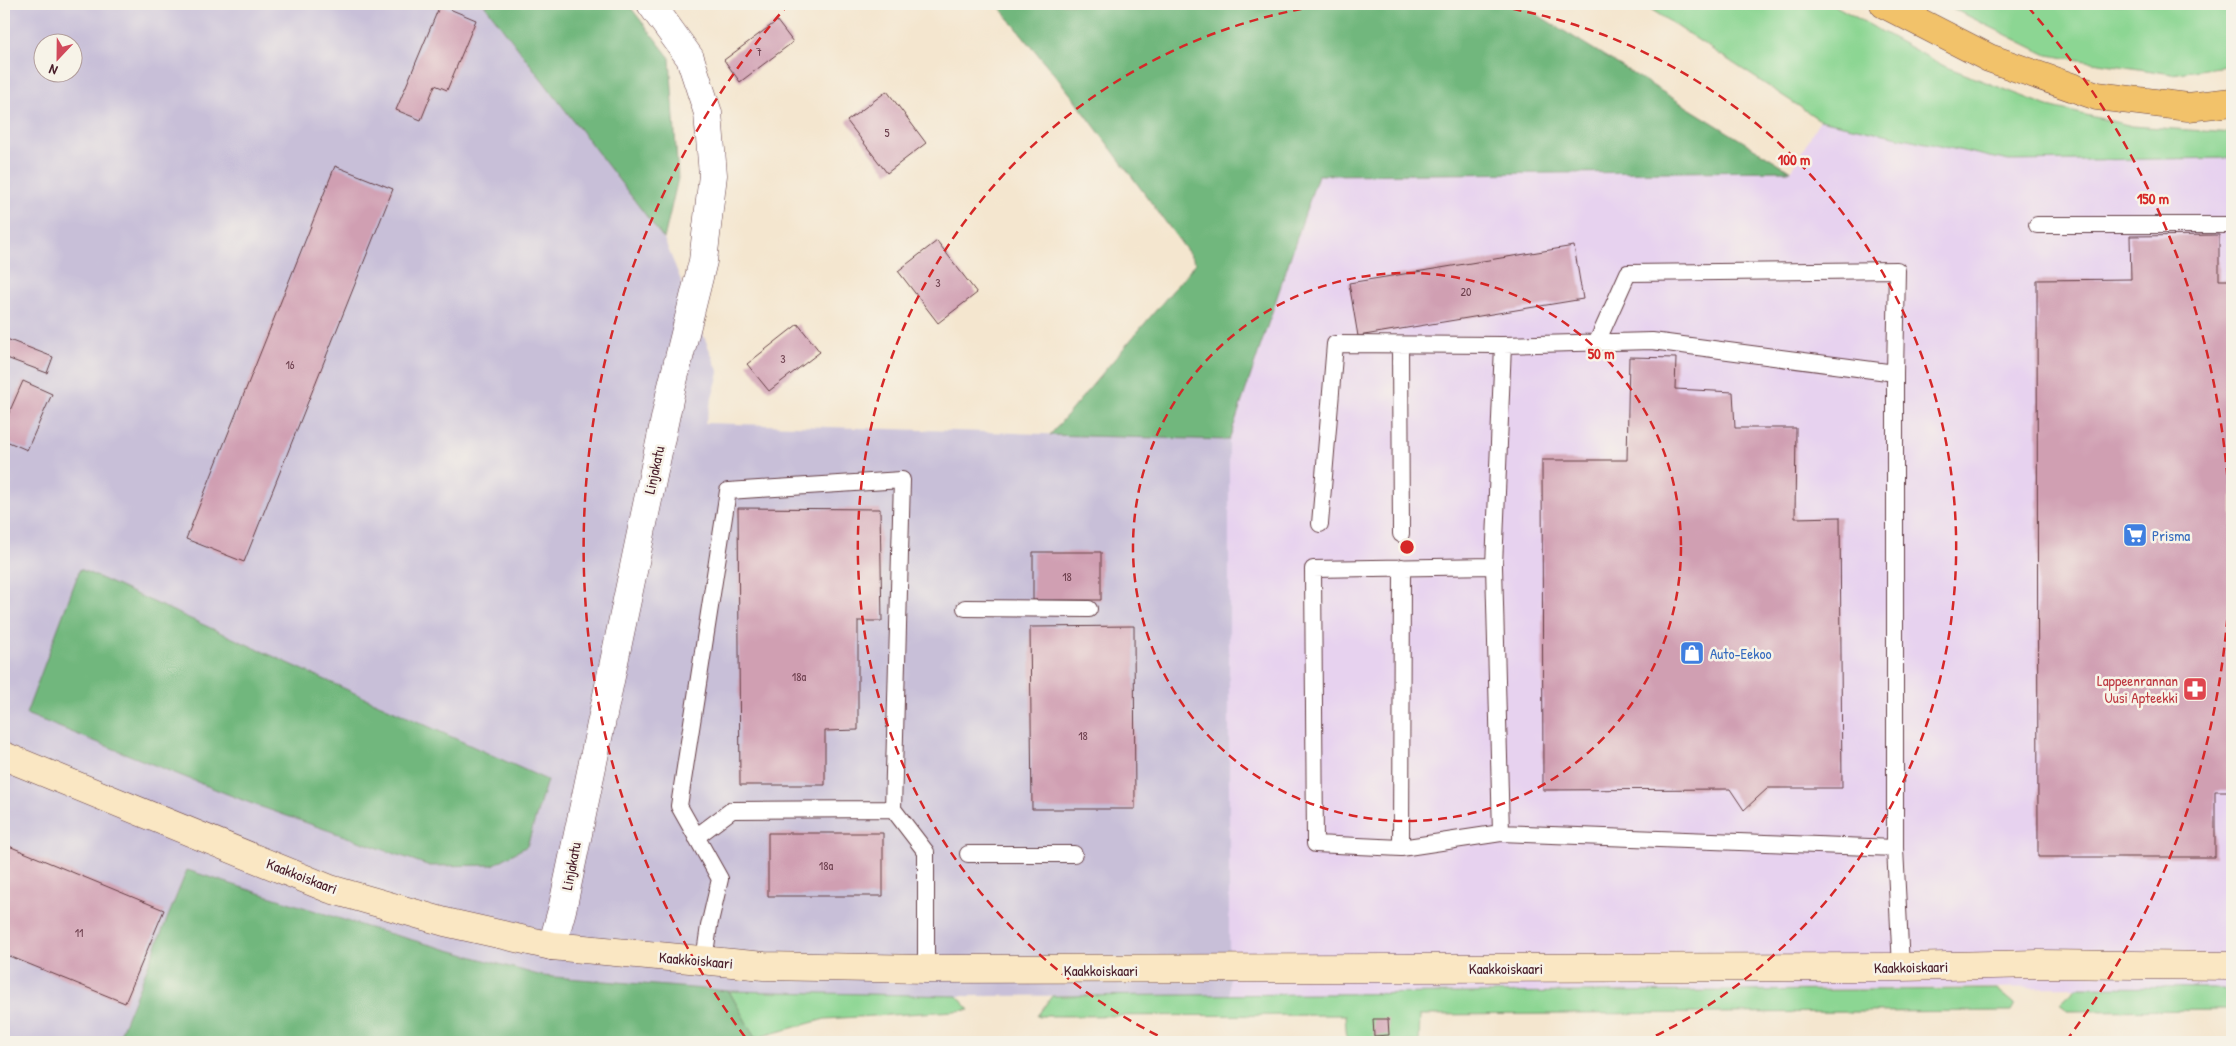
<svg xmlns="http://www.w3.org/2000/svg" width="2236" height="1046" viewBox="0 0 2236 1046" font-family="'Patrick Hand',sans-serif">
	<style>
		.built { fill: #e7d2ef }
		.industrial { fill: #c8bfd8; fill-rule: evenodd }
		.green { fill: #8cd693; stroke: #6b7a5f }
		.forest { fill: #71b77d; stroke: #5e6b54 }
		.building { fill: #d09fb2 }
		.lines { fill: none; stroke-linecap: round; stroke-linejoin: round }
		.lane-casing { stroke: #643d44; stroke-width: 18 }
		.street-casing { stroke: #643d44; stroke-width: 29 }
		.secondary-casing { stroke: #643d44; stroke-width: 29 }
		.highway-casing { stroke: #643d44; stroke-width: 29 }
		.lane { stroke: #fff; stroke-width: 16 }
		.street { stroke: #fff; stroke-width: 28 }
		.secondary { stroke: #fae7c3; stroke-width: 28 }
		.highway { stroke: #f2c26a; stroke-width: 28 }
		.ring { fill: none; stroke: #d62828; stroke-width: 2.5; stroke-dasharray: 9 6 }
		.labels { text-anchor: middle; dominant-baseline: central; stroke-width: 5; stroke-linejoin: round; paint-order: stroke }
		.number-label { font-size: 12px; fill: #6c3f4d }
		.street-label { font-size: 15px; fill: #4a1f2b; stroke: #f7f3e8 }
		.shop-label { font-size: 15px; fill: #366cbe; stroke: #f7f3e8; text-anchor: start }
		.health-label { font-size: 15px; fill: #be3a42; stroke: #f7f3e8; text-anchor: end }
		.centre { fill: #d62828; stroke: #f7f3e8; stroke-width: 2.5 }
		.ring-label { font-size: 15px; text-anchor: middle; font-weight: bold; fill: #d62828; stroke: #f7f3e8; stroke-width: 5; stroke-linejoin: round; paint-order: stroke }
	</style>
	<rect width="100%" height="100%" fill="#f7f3e8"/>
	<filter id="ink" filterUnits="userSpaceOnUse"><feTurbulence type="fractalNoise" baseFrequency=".02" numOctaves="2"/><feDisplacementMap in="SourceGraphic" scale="10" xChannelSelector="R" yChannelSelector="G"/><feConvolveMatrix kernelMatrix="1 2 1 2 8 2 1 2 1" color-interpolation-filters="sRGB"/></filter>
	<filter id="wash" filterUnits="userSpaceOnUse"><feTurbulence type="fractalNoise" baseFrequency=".0096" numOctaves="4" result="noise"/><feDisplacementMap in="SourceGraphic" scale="20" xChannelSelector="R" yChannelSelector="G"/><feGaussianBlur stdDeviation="1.12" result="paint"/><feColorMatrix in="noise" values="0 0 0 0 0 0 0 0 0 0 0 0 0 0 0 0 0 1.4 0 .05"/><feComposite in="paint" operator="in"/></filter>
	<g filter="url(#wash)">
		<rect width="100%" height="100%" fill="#f4e6cf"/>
		<path class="built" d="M1820,120L2009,161L2232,158V989L2077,987L1229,995V440L1317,175L1791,171Z"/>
		<path class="industrial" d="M4,4H484L664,239L719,373L705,423L1229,440V995L957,996L729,991L542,976L366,927L187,870L117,1042H4ZM42,42H72V72H42Z"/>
		<path class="green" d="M1643,4H1832L1944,66L2048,106L2132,126L2232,133V158L2009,161L1820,120Z
			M1944,4H2232V65L2172,74L2047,55Z
			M2077,987L2225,988L2230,1010L2067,1011L2060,1003Z
			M1997,989L2015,1004L2011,1011L1420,1015L1419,1042H1347L1345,1015L1037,1016L1052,996Z
			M729,991L957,996L970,1010L825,1019L755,1038Z"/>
		<path class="forest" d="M484,4H628L670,58L678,178L664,239Z
			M997,4H1520L1791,171L1318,175L1229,440L1050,435L1196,263L1072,96Z
			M80,569L547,780L527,846L493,865L430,866L250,803L26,714Z
			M187,870L366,927L542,976L729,991L755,1038L745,1042H117Z"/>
		<g id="blocks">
			<path class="building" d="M440,5L476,20L447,90L435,85L421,120L396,110Z
				M777,21L793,42L740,82L724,60Z
				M887,91L926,143L887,173L847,121Z
				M335,166L393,189L244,562L186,539Z
				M2219,235V280H2232V791H2215V857H2038L2037,280L2131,279L2130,236Z
				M937,241L977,293L938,323L898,271Z
				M1574,246L1583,299L1358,336L1349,283Z
				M798,324L820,352L769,391L747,364Z
				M4,338L53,357L47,373L4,357Z
				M1629,357L1676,358L1675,389L1733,392L1735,428H1796L1795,518L1840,517L1842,788H1768L1744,810L1730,789L1543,790L1542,460H1627Z
				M23,381L52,394L27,450L4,440V424Z
				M738,508L880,509L882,621H858V730L825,731V785H740Z
				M1033,552H1101V600H1033Z
				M1134,626L1135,809H1032L1030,627Z
				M768,833H883V896H768Z
				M4,844L164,910L125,1003L4,954Z
				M1373,1019H1388L1389,1035L1374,1036Z"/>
		</g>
	</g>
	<g filter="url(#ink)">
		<use href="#blocks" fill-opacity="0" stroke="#643d44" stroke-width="1"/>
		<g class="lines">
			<defs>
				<path id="lane" d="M2037,225H2232
					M1597,342L1628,273L1897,270L1895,373
					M1400,345L1401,534
					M1320,524L1335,344L1503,345
					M1494,566L1313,569L1315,844L1401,848L1501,833
					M965,608L1089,609
					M696,837L732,810L893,809
					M1401,848L1402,567
					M1895,848L1501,833L1494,566L1503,345L1652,341L1895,373V848L1901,967
					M968,854H1074
					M704,960L709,926L720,879L679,806L728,491L902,480L893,809L926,852V969"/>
				<path id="street" d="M552,946L562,910L671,390L703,261L713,175L708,113L690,58L651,4"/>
				<path id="secondary" d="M4,756L330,889L445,922L552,946L764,966L926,969L1901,967L2038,964L2232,966"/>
				<path id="highway" d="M1884,4L1989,58L2097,96L2188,107L2232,102"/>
			</defs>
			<use href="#lane" class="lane-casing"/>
			<use href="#street" class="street-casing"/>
			<use href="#secondary" class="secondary-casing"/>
			<use href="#highway" class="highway-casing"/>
			<use href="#lane" class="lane"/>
			<use href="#street" class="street"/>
			<use href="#secondary" class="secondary"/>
			<use href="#highway" class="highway"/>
		</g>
	</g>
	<g class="ring">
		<circle cx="1407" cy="547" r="274"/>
		<path d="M1171 1042A548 548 0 0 1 1331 4M1483 4A548 548 0 0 1 1643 1042"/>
		<path d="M745 1037A823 823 0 0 1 786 7M2028 7A823 823 0 0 1 2069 1037"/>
	</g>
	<defs>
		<symbol id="supermarket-square" viewBox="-11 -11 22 22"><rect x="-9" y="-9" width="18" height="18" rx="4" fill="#3f7fe0" stroke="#f7f3e8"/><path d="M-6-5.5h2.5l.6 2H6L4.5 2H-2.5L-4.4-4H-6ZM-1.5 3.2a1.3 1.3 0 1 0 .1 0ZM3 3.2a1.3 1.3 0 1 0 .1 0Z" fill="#fff"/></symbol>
		<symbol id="shop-square" viewBox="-11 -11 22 22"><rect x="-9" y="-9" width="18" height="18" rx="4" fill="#3f7fe0" stroke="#f7f3e8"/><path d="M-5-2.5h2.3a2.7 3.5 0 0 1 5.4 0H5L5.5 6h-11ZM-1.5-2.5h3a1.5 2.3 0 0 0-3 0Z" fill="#fff"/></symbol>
		<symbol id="pharmacy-square" viewBox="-11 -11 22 22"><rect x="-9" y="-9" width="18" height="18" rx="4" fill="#e0444e" stroke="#f7f3e8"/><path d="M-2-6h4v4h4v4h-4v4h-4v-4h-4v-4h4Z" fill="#fff"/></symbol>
	</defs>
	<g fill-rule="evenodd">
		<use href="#supermarket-square" x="2121" y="521" width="28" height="28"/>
		<use href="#shop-square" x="1678" y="639" width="28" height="28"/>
		<use href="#pharmacy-square" x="2181" y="675" width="28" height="28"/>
	</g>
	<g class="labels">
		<g class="number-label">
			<text x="759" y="51">7</text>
			<text x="887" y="132">5</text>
			<text x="938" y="282">3</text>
			<text x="1466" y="291">20</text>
			<text x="783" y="358">3</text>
			<text x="290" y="364">16</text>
			<text x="1067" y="576">18</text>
			<text x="799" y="676">18a</text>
			<text x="1083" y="735">18</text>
			<text x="826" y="865">18a</text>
			<text x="79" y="932">11</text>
		</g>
		<g class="street-label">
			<text transform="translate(654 470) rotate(-78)">Linjakatu</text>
			<text transform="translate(571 866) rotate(-79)">Linjakatu</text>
			<text transform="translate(302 876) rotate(21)">Kaakkoiskaari</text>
			<text transform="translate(696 960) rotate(5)">Kaakkoiskaari</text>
			<text transform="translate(1911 967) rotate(-1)">Kaakkoiskaari</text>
			<text x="1506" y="968">Kaakkoiskaari</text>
			<text x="1101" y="970">Kaakkoiskaari</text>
		</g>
		<g class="shop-label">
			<text x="2152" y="535">Prisma</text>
			<text x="1710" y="653">Auto-Eekoo</text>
		</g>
		<g class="health-label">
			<text x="2178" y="680">Lappeenrannan<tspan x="2178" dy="17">Uusi Apteekki</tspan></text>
		</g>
	</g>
	<circle cx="1407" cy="547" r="8" class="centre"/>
	<g class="ring-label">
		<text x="1794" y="165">100 m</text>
		<text x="2153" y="204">150 m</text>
		<text x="1601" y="359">50 m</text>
	</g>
	<rect width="2236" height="1046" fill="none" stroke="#f7f3e8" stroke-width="20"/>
	<g transform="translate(58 58) rotate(202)"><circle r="24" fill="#f7f3e8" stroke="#b29e9c"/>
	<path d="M0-4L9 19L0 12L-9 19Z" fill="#d1495b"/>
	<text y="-8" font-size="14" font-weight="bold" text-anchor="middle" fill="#4a1f2b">N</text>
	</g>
</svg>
